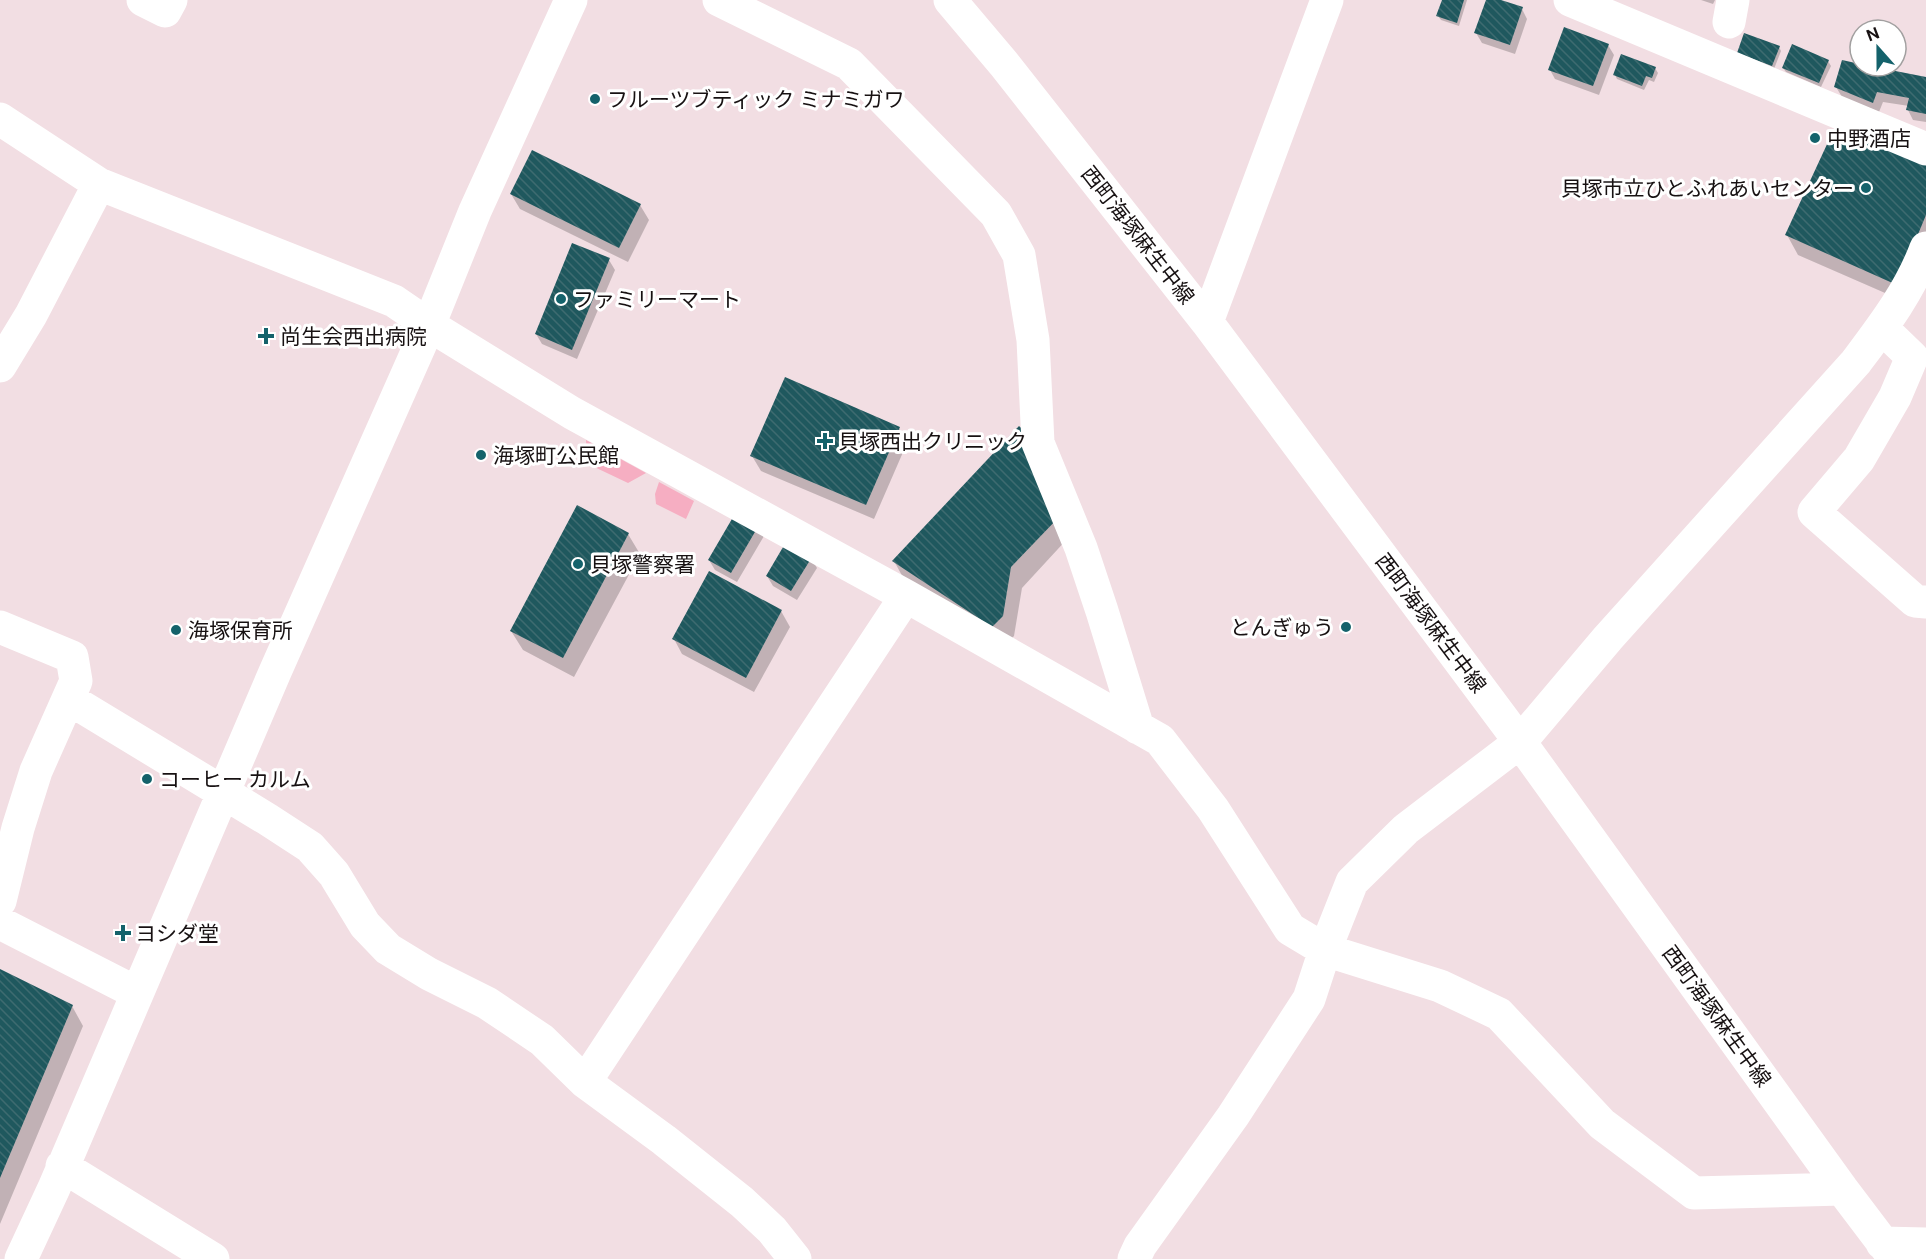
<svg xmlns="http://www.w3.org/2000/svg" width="1926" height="1259" viewBox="0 0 1926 1259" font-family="'Public Sans','Noto Sans JP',sans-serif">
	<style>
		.garden { fill: #f6aec2 }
		.shadow { fill: #0003 }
		.building { fill: url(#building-back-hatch) }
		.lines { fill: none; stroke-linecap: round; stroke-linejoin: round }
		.minor { stroke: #fff; stroke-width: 33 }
		.poi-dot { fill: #14626b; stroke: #fff; stroke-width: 2 }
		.labels { text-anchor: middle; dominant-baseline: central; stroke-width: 6; stroke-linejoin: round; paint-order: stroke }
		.poi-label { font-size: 21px; fill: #171112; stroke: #fff; text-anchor: start }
		.street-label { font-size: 21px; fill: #171112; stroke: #fff }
	</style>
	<defs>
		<pattern id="building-back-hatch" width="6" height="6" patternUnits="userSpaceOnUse" patternTransform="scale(1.5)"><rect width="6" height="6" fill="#1f585e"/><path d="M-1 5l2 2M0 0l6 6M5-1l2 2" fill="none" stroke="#3e6b70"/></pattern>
	</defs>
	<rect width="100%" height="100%" fill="#f2dee3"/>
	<path class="garden" d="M586,441V440L646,473L628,483L588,464Z
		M659,482L694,501L686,519L656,504L655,494Z"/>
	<path class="shadow" d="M1443,0H1467L1459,26L1441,20L1438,16Z
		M1487,0H1496L1522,9L1527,19L1515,54L1482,43L1476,33Z
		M1701,0H1715L1713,4Z
		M1608,45L1614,55L1599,95L1555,79L1550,70Z
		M1779,47L1781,51L1774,69L1741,57Z
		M1828,61L1831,66L1821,87L1786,72L1783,68Z
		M1860,65L1926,79V122L1913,120L1908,110L1909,106L1883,102L1879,112L1842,97L1836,87Z
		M1655,68L1658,73L1654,82L1649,80L1644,90L1617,79L1615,75Z
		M1926,163V261L1908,303L1798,255L1787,235Z
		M511,194L640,205L649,220L628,262L520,209Z
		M609,260L615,270L577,359L542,344L536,334Z
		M899,428L907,443L874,519L761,471L752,456Z
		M1019,428L1069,537L1022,588L1014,636L1004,646L905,581L894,561Z
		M736,514L764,536L737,582L715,570L709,560Z
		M628,534L640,554L574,677L523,650L511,631Z
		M811,558L817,568L797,600L773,586L767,576Z
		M781,611L790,627L754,692L682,654L674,639Z
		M0,970L72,1006L83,1026L0,1224Z"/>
	<path class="building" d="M1442,0H1464L1457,23L1436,16Z
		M1486,0H1501L1523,7L1510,45L1474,33Z
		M1564,27L1609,44L1593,86L1548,70Z
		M1744,33L1780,46L1772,66L1737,53Z
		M1792,44L1829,60L1819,83L1782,68Z
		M1621,54L1656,67L1652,78L1646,76L1642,86L1613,75Z
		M1842,60L1860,64V66H1870L1926,77V114L1906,110L1909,98L1877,92L1873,103L1834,87Z
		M1835,127L1926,161V215L1897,285L1785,235Z
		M532,150L641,204L619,248L510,194Z
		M572,243L610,258L572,350L535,334Z
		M785,377L900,427L866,505L750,456Z
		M1019,426L1027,433L1059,517L1011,567L1003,616L992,627L892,561Z
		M577,505L629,533L563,658L510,631Z
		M736,512L759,525L731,573L708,560Z
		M786,542L812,557L791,591L766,576Z
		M709,571L782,610L746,678L672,639Z
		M0,969L73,1005L0,1178Z"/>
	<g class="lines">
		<path class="minor" d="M143,0L165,11L171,0
			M719,0L849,64L996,214L1019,255L1033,340L1038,443L1081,548L1102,611L1138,728
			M950,0L1004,64L1207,322L1520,742L1842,1189L1895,1259
			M1570,0L1926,149
			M1729,22L1733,0
			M0,119L99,184L394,301L429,325L572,413L906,596L1160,740L1213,809L1290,929L1325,950L1440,986L1499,1014L1602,1124L1694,1193L1842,1189
			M1207,322L1327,0
			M1882,328L1912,357L1895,397L1859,459L1814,512L1915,601L1926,602
			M0,366L31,315L99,184
			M0,627L72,657L76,681L36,771L18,828L0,901
			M69,699L267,819L310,847L334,874L365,925L388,949L429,974L487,1003L542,1040L585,1082L664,1140L742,1202L772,1230L795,1259
			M0,923L137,993
			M585,1082L906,596
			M62,1166L213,1259
			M1882,1243L1926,1244
			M21,1259L54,1188L275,672L429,325L475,211L571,0
			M1134,1259L1140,1246L1233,1116L1309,999L1325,950L1352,882L1406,829L1520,742L1608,638L1856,362C1883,326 1910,291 1926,248"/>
	</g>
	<g class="poi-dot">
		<circle cx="595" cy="99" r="6"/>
		<circle cx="1815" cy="138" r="6"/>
		<circle cx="1866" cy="188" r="6"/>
		<circle cx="561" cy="299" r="6"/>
		<path d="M263 327h6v6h6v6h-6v6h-6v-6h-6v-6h6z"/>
		<path d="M822 432h6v6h6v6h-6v6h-6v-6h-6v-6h6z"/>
		<circle cx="481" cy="455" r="6"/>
		<circle cx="578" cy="564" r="6"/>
		<circle cx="1346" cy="627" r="6"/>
		<circle cx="176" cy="630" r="6"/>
		<circle cx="147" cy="779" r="6"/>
		<path d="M120 924h6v6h6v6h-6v6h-6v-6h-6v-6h6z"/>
	</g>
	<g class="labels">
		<g class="poi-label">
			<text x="607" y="99">フルーツブティック ミナミガワ</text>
			<text x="1827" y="138">中野酒店</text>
			<text x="1854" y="188" text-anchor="end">貝塚市立ひとふれあいセンター</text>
			<text x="573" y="299">ファミリーマート</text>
			<text x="280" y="336">尚生会西出病院</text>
			<text x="838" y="441">貝塚西出クリニック</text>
			<text x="493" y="455">海塚町公民館</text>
			<text x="590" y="564">貝塚警察署</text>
			<text x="1334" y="627" text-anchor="end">とんぎゅう</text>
			<text x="188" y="630">海塚保育所</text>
			<text x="159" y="779">コーヒー カルム</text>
			<text x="135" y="933">ヨシダ堂</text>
		</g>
		<g class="street-label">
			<text transform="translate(1138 235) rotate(52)">西町海塚麻生中線</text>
			<text transform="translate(1431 623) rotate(53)">西町海塚麻生中線</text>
			<text transform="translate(1717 1016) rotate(54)">西町海塚麻生中線</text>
		</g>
	</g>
	<g transform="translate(1878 48) rotate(339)"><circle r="28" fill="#ffffff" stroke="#a2a0a0" stroke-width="1.5"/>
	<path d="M0-4.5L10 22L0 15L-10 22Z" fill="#14626b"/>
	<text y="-9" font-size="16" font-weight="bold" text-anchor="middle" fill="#171112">N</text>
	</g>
</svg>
